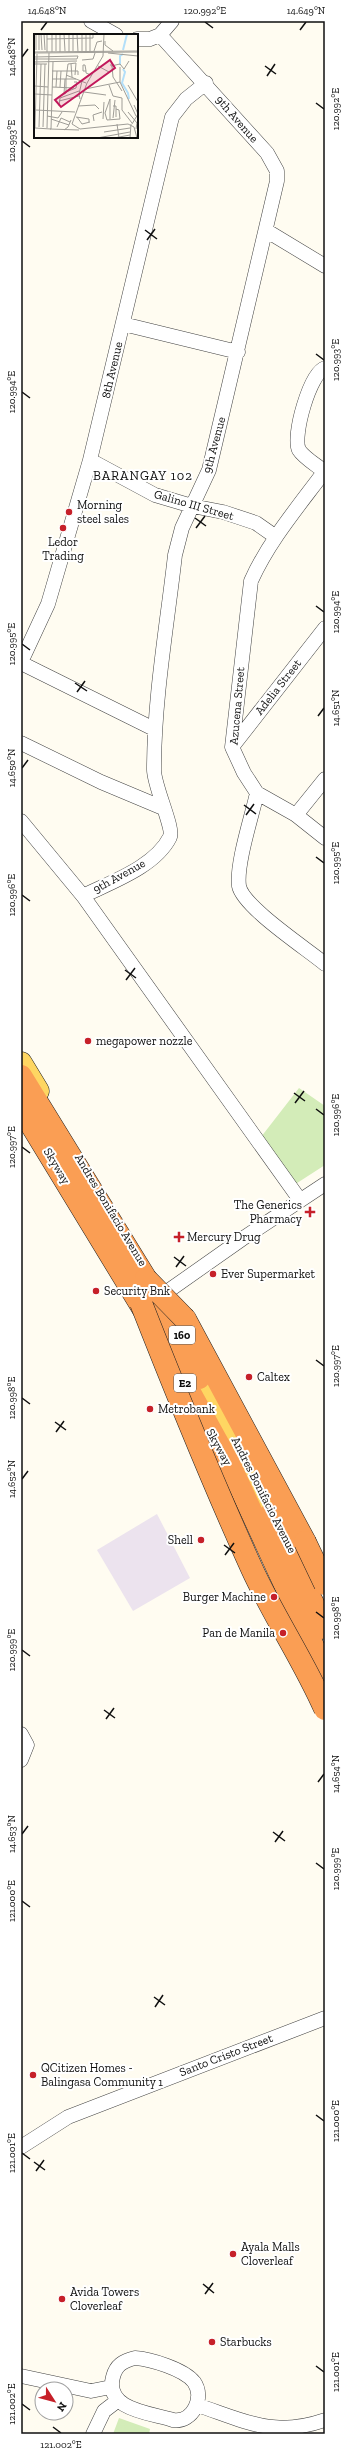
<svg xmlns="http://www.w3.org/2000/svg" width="346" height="2455" viewBox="0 0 346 2455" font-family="'Zilla Slab',serif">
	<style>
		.industrial { fill: #ece3ee }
		.green { fill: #d3ecb8 }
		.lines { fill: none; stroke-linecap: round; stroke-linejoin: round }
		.minor-casing { stroke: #424242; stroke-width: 15 }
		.primary-casing { stroke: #202020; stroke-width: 23 }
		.motorway-casing { stroke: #202020; stroke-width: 23 }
		.minor { stroke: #fff; stroke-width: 14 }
		.primary { stroke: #fed662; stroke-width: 22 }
		.motorway { stroke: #fa9e54; stroke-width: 22 }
		.motorway-bridge-casing { stroke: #202020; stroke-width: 23; stroke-linecap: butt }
		.motorway-bridge { stroke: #fa9e54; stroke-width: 22 }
		.ticks { fill: none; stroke: #0f0f0f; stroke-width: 1.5 }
		.poi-dot { fill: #c62029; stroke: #fff; stroke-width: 1.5 }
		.labels { text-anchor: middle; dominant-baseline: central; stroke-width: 4; stroke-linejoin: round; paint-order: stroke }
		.shield { fill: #fff; stroke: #575757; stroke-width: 1 }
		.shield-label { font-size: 11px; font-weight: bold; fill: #0f0f0f }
		.street-label { font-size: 12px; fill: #0f0f0f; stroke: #fff }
		.poi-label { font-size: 12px; fill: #0f0f0f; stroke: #fff; text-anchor: start }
		.neighbourhood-label { font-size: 13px; letter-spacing: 1px; fill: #0f0f0f; stroke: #fff }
		.inset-river { fill: none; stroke: #b3dff9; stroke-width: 2 }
		.inset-road { fill: none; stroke: #9f9d97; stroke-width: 1 }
		.view { fill: #c2185b; fill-opacity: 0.15; stroke: #c2185b; stroke-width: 2 }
		.inset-edge { fill: none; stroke: #0f0f0f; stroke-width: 2 }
		.neatline { fill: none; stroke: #0f0f0f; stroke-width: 1.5 }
		.ticks-label { font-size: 10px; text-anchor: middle; fill: #0f0f0f }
	</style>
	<rect width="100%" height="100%" fill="#fffcf1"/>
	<path class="industrial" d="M157,1514L190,1578L133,1611L97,1550Z"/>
	<path class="green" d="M299,1088L325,1106V1165L294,1185L261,1137Z
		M119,2418L150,2429L149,2434H113Z"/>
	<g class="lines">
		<defs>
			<path id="minor" d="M91,21L116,35
				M160,35L172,21
				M137,39H150L160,35
				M267,231L325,266
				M123,324L238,352
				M325,368C310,373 292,436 299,450C304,458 318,466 325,472
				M90,460L155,495L192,506L223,512L256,523L276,537
				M324,472C298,507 269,541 251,581L232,747L244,773L257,793C252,816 236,864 239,886C243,907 307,949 325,964
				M21,662L48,604L90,460L172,117L186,99L206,83
				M21,663L154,729
				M21,743L101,782L163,808
				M232,747L325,628
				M257,793L296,815L325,838
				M296,815L325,779
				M21,821L83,896L300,1200
				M83,896C111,882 155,867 170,837C174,828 154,786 154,770C154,698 167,626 175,555L182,528L209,470L277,181V171L267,153L160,35
				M161,1296L242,1239L325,1184
				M21,1734L27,1745L21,1760
				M21,2147L68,2117L325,2018
				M135,2358C150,2359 184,2369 194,2382C205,2397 193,2423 173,2420C151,2413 104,2410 113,2377C116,2365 123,2361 135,2358Z
				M21,2376L91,2391L111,2387
				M197,2405C245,2421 273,2438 325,2420
				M93,2434L104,2411L117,2401"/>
			<path id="primary" d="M21,1063L38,1091
				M194,1358L282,1532"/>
			<path id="motorway" d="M21,1076L146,1279L199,1378
				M21,1108L150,1320
				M185,1319L305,1542
				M171,1358L230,1465L325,1672
				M270,1515L325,1628"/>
		</defs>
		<use href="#minor" class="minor-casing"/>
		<use href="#primary" class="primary-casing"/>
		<use href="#motorway" class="motorway-casing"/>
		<use href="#minor" class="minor"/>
		<use href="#primary" class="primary"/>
		<use href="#motorway" class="motorway"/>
		<defs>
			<path id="motorway-bridge" d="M146,1279L185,1319
				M141,1303C176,1392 212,1481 252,1569C274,1617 304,1661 325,1709
				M305,1542L325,1584"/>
		</defs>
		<use href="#motorway-bridge" class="motorway-bridge-casing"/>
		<use href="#motorway-bridge" class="motorway-bridge"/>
	</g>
	<path class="ticks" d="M205,22L213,28M41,30L47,22M300,30L306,22M22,57L28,49M265,66L276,74M267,76L275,64M316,103L324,109M22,141L30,147M145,230L157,239M147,240L155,229M316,354L324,360M22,392L30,398M195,518L206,526M196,528L205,516M316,606L324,612M22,644L30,650M75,683L87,691M77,692L85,681M318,716L324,708M22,768L28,760M244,805L256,814M246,815L254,804M316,857L324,863M22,895L30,901M125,970L136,978M126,980L135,968M294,1093L305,1101M295,1103L304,1091M316,1109L324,1115M22,1147L30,1153M174,1257L186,1266M176,1267L184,1256M316,1360L324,1366M22,1398L30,1404M55,1422L66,1430M56,1432L64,1421M22,1479L28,1471M224,1545L235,1553M225,1555L234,1543M316,1612L324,1618M22,1650L30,1656M104,1710L115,1718M106,1719L114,1708M318,1782L324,1774M273,1832L285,1841M22,1834L28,1826M275,1842L283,1831M316,1863L324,1869M22,1901L30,1907M154,1997L165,2005M155,2007L163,1995M316,2115L324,2121M22,2153L30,2159M34,2162L45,2170M36,2171L44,2160M203,2284L214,2293M205,2294L213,2283M316,2366L324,2372M22,2404L30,2410M53,2427L61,2433"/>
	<g class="poi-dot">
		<circle cx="69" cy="512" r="4"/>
		<circle cx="63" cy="528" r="4"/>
		<circle cx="88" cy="1041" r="4"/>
		<path d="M308 1206h4v4h4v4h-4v4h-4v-4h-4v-4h4z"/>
		<path d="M177 1231h4v4h4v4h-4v4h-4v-4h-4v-4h4z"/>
		<circle cx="213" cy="1274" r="4"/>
		<circle cx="96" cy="1291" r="4"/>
		<circle cx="249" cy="1377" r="4"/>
		<circle cx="150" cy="1409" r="4"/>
		<circle cx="201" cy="1540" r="4"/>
		<circle cx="274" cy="1597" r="4"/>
		<circle cx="283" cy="1633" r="4"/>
		<circle cx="33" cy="2075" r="4"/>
		<circle cx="233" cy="2254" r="4"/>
		<circle cx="62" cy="2299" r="4"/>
		<circle cx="212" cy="2342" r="4"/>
	</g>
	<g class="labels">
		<g class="shield">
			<rect x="169" y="1326" width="26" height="18" rx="3"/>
			<rect x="174" y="1374" width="22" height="18" rx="3"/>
		</g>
		<g class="shield-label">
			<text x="182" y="1335">160</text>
			<text x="185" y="1383">E2</text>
		</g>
		<g class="street-label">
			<text transform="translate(237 119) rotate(49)">9th Avenue</text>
			<text transform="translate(112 370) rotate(-77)">8th Avenue</text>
			<text transform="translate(214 445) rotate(-75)">9th Avenue</text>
			<text transform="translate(194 505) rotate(16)">Galino III Street</text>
			<text transform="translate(278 687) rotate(-52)">Adelia Street</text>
			<text transform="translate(237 706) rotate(-85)">Azucena Street</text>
			<text transform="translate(119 876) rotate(-29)">9th Avenue</text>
			<text transform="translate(57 1166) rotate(59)">Skyway</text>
			<text transform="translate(111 1210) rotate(59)">Andres Bonifacio Avenue</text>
			<text transform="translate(219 1447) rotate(61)">Skyway</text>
			<text transform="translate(264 1495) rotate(63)">Andres Bonifacio Avenue</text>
			<text transform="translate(226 2055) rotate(-21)">Santo Cristo Street</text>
		</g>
		<g class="poi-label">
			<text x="77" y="505">Morning<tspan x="77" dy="14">steel sales</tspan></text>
			<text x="63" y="542" text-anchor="middle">Ledor<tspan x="63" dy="14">Trading</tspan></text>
			<text x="96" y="1041">megapower nozzle</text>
			<text x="302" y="1205" text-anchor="end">The Generics<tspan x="302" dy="14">Pharmacy</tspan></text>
			<text x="187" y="1237">Mercury Drug</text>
			<text x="221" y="1274">Ever Supermarket</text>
			<text x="104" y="1291">Security Bnk</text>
			<text x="257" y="1377">Caltex</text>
			<text x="158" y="1409">Metrobank</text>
			<text x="193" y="1540" text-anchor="end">Shell</text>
			<text x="266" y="1597" text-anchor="end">Burger Machine</text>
			<text x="275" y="1633" text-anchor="end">Pan de Manila</text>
			<text x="41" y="2068">QCitizen Homes -<tspan x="41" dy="14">Balingasa Community 1</tspan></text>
			<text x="241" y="2247">Ayala Malls<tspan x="241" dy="14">Cloverleaf</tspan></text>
			<text x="70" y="2292">Avida Towers<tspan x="70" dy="14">Cloverleaf</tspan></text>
			<text x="220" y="2342">Starbucks</text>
		</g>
		<g class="neighbourhood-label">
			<text x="143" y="475">BARANGAY 102</text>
		</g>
	</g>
	<g transform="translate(34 34)">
		<rect width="104" height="104" fill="#fffcf1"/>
		<path class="inset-river" d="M89,16L93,0M86,31V22L89,20M89,35L91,38L88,49L94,59L95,65"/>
		<path class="inset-road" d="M2,0V16M5,0V16M7,0L8,16M10,0L11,16M13,0V18M18,0V18M22,0V17M26,0V18M30,0L31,17M35,0V18M39,0V17M43,0L44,18M48,0V17M52,0V17M56,0V17M70,0L69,22L53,49L38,90L46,95L94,90L100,93L103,104M13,5L59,4V0M71,7V11L79,17M60,17L63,8L68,7M0,18L104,17M0,19L104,18M74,19L104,22M0,23L44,22M0,25H43L44,22M48,26L59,25L61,19M0,28L43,27M0,30H13M37,30L38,43M77,30V32L86,30L90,35L95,27M64,32L75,38M78,32L79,43L88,57M86,33V48L102,82M18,37H44V41M52,37H49V31H51L52,37V39L57,41M32,41L52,49M41,41L42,29M18,45H42M32,45L34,30L42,29M75,51L79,62L88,64V76L98,89M94,51L104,68M1,52L14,53M18,53L40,54M22,53L23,37M26,53L27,37M51,55L86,48M32,58L42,54L43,48H40M50,58L72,61M1,60L18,61M30,60L32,59V45M30,60L31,45M46,65L45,60L48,47M76,65V85M25,67L45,62M25,72L26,64L45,57M44,72L61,71L65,75M79,72H82V83M2,76L41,78M94,78L103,89L102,95M13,82L24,84L28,78M42,83L55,85V88M43,83L48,90L56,88M79,84L81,66M17,85L35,91M69,85L70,68M73,86L86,85L85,76L82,75M73,86L71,79L76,65M60,87L59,81L68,78M83,90L85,104M98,90L104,80L100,71M5,93L7,30M9,93L11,30M23,93L27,84L36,88M1,94L3,20M1,94L17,95M13,94L15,19M16,95L45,96M17,95L19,28M30,96L34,93L37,86M70,98L96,94M63,104L96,98M80,104L96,101M96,104L97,90"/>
		<path class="view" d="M76,26L81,34L27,73L21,66Z"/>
		<rect width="104" height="104" class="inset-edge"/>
	</g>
	<rect width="346" height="2455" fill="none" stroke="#ffffff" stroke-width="44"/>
	<g transform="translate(54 2401) rotate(126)"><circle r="19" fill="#ffffff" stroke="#9f9f9f"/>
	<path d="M0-3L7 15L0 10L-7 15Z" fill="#c62029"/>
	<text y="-6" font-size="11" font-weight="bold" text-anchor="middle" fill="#0f0f0f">N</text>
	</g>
	<rect x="22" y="22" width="302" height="2411" class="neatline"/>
	<g class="ticks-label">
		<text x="47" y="14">14.648°N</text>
		<text x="205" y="14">120.992°E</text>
		<text x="306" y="14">14.649°N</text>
		<text transform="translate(11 57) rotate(-90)" y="4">14.648°N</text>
		<text transform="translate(335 109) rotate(-90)" y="4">120.992°E</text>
		<text transform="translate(11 141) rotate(-90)" y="4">120.993°E</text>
		<text transform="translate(335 360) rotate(-90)" y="4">120.993°E</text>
		<text transform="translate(11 392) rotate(-90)" y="4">120.994°E</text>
		<text transform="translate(335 612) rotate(-90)" y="4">120.994°E</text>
		<text transform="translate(11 644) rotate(-90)" y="4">120.995°E</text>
		<text transform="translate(335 708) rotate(-90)" y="4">14.651°N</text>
		<text transform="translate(11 768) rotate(-90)" y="4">14.650°N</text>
		<text transform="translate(335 863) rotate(-90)" y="4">120.995°E</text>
		<text transform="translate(11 895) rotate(-90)" y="4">120.996°E</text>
		<text transform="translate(335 1115) rotate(-90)" y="4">120.996°E</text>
		<text transform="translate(11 1147) rotate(-90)" y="4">120.997°E</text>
		<text transform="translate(335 1366) rotate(-90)" y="4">120.997°E</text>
		<text transform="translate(11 1398) rotate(-90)" y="4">120.998°E</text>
		<text transform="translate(11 1479) rotate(-90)" y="4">14.652°N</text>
		<text transform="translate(335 1618) rotate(-90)" y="4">120.998°E</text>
		<text transform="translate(11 1650) rotate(-90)" y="4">120.999°E</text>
		<text transform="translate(335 1774) rotate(-90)" y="4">14.654°N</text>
		<text transform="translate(11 1834) rotate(-90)" y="4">14.653°N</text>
		<text transform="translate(335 1869) rotate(-90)" y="4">120.999°E</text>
		<text transform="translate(11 1901) rotate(-90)" y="4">121.000°E</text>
		<text transform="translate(335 2121) rotate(-90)" y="4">121.000°E</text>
		<text transform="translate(11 2153) rotate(-90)" y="4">121.001°E</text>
		<text transform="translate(335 2372) rotate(-90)" y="4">121.001°E</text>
		<text transform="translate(11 2404) rotate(-90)" y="4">121.002°E</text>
		<text x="61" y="2448">121.002°E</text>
	</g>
</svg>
